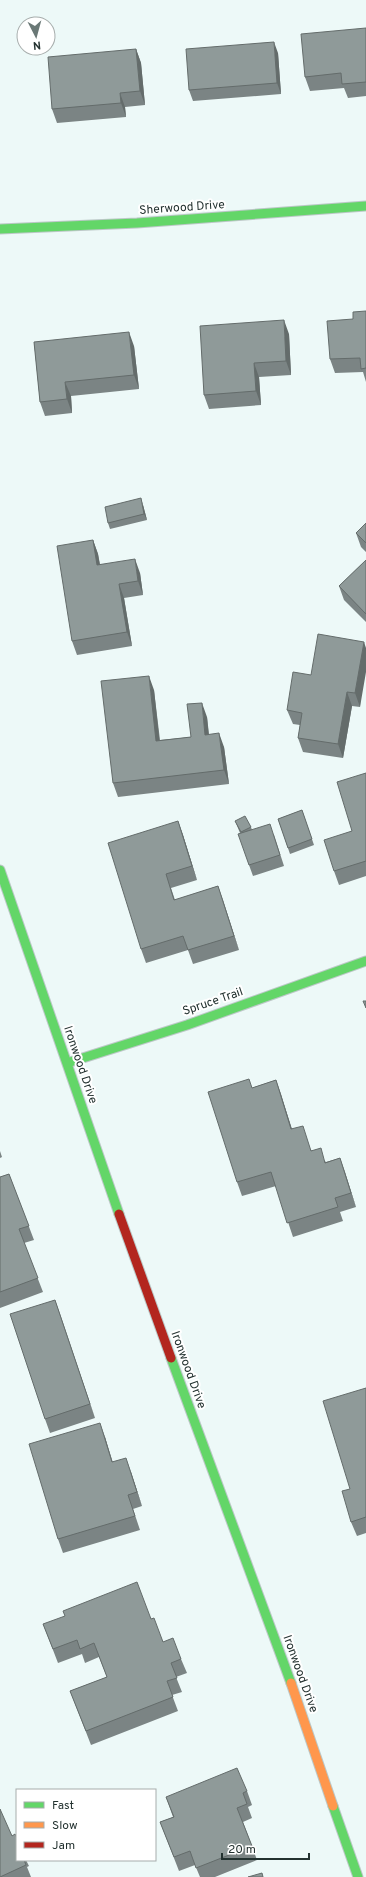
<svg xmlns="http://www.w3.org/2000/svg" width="366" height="1877" viewBox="0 0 366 1877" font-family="Overpass,sans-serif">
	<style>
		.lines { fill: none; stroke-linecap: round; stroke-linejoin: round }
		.fast-casing { stroke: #bcc8c7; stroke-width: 11 }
		.slow-casing { stroke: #bcc8c7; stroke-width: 11 }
		.jam-casing { stroke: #bcc8c7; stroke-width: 11 }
		.fast { stroke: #63d668; stroke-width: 9 }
		.slow { stroke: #ff974d; stroke-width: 9 }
		.jam { stroke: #b3261e; stroke-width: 9 }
		.wall { fill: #7b8484 }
		.shaded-wall { fill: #646c6b }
		.building { fill: #8f9a99; stroke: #646c6b }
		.labels { text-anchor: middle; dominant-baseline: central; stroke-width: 4; stroke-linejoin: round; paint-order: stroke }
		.street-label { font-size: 12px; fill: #233230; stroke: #fff }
	</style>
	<rect width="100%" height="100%" fill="#edf9f8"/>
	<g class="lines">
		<defs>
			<path id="fast" d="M0,229L137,223L366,206
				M0,870L119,1214
				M67,1063L187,1025L366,961
				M171,1358L291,1683
				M333,1806L358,1877"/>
			<path id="slow" d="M291,1683L333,1806"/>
			<path id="jam" d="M119,1214L171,1358"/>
		</defs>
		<use href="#fast" class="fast-casing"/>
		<use href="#slow" class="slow-casing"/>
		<use href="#jam" class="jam-casing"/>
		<use href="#fast" class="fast"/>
		<use href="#slow" class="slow"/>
		<use href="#jam" class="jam"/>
	</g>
	<path class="wall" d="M366,28V96L348,98L344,88L310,91L305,77Z
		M136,49L141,63L145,105L125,107L126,117L57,123L52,109Z
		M278,53L281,94L193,101L189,90Z
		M366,311V382L363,372L335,373L330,359L353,319Z
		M289,334L291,375L259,377L261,405L209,409L204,395Z
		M34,342L134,346L139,389L71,396L72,413L45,416L40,402Z
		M143,505L147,520L110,529L108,523Z
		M366,523V552L361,547L356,533Z
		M93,540L98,554L100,564L140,573L143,595L124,598L132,646L77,655L72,641Z
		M366,560V622L344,600L339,586Z
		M364,642L360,707L352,706L343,758L303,752L298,738L300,725L293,724L287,710L311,675Z
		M154,690L160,740L191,737L207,717L209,734L224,747L229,784L118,797L113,783Z
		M366,773V876L339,885L334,871L352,831Z
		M302,810L314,845L290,854L278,819Z
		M178,821L183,835L197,880L171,888L175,900L218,886L239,950L193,964L188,950L146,963L141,949Z
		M235,821L251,827L252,830L274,835L284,866L253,876L249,865L240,833Z
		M276,1080L292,1129L312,1151L326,1162L340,1158L356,1207L340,1212L343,1221L293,1237L276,1186L242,1196L237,1182L252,1088Z
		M0,1151L2,1157L0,1158Z
		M9,1174L34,1240L24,1243L43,1292L0,1308V1177Z
		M55,1300L95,1418L50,1433L45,1419Z
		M366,1388V1533L357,1536L351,1522Z
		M105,1437L112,1462L131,1472L142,1506L133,1509L140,1530L63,1553L58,1539Z
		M151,1619L163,1642L181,1659L187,1673L176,1677L182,1692L172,1695L178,1711L91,1745L70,1691L107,1677L99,1657L85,1663L82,1654L58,1663L43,1624Z
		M247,1791L252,1805L248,1807L252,1818L243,1822L257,1860L215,1877H200L195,1865L179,1871L160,1822L173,1817L166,1797Z
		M17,1860H26L29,1866L27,1867L31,1877H0Z"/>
	<path class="shaded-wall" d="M274,42L278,53L281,94L277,83Z
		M136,49L141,63L145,105L140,91Z
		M120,93L125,107L126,117L121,103Z
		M284,320L289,334L291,375L286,361Z
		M129,332L134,346L139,389L134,375Z
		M254,363L259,377L261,405L256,391Z
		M65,382L71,396L72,413L67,399Z
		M141,498L143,505L147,520L144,514Z
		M93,540L98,554L102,579L97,565Z
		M135,559L140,573L143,595L138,581Z
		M119,584L124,598L132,646L127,632Z
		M364,642L366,648V672L360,707L355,693Z
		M149,676L154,690L161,755L156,741Z
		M347,692L352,706L343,758L338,744Z
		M202,703L207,717L210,749L205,735Z
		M219,733L224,747L229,784L224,770Z
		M178,821L183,835L197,880L192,866Z
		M218,886L223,900L239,950L234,936Z
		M276,1080L281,1094L296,1143L291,1129Z
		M340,1158L345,1172L356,1207L351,1193Z
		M55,1300L60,1314L95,1418L90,1404Z
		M100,1423L105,1437L117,1476L112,1462Z
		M126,1458L131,1472L142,1506L137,1492Z"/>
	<path class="building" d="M366,28V82L342,84L341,73L305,77L301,34Z
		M274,42L277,83L189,90L186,49Z
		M136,49L140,91L120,93L121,103L52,109L48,57Z
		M366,311V368L361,369L360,358L330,359L327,321L353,319V312Z
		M284,320L286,361L254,363L256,391L204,395L200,326Z
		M129,332L134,375L65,382L67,399L40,402L34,342Z
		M141,498L144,514L108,523L105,507Z
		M366,523V543L356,533Z
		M93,540L97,565L135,559L138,581L119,584L127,632L72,641L57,546Z
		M366,560V614L339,586Z
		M318,634L364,642L355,693L347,692L338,744L298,738L302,713L287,710L293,672L311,675Z
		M149,676L156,741L191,737L187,704L202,703L205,735L219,733L224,770L113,783L101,681Z
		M366,773V861L334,871L324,840L352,831L337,782Z
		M302,810L312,839L288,848L278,819Z
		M245,816L251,827L241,832L235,821Z
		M178,821L192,866L166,874L174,900L218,886L234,936L188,950L183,936L141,949L108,843Z
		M270,824L280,855L249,865L238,834Z
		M363,1001H366V1008Z
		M249,1079L252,1088L276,1080L291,1129L303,1126L311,1151L321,1148L325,1163L340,1158L351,1193L335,1198L338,1207L287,1223L271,1172L237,1182L208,1092Z
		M9,1174L29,1226L19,1229L38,1278L0,1292V1177Z
		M55,1300L90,1404L45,1419L10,1314Z
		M366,1388V1517L351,1522L342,1491L350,1489L323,1401Z
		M100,1423L112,1462L126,1458L137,1492L128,1495L135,1516L58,1539L29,1444Z
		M137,1582L151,1619L154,1618L163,1642L173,1638L181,1659L171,1663L177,1678L167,1681L173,1697L86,1731L70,1691L107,1677L94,1643L80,1649L77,1640L53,1649L43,1624L65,1616L63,1611Z
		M237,1768L247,1791L243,1793L247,1804L237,1808L252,1846L196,1868L190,1851L174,1857L160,1822L174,1817L166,1797Z
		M0,1809L12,1836L15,1834L17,1838V1860H24L26,1865L0,1877Z
		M262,1873L263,1877H248Z"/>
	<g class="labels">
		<g class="street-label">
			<text transform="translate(182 208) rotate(-4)">Sherwood Drive</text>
			<text transform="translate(213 1002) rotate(-19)">Spruce Trail</text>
			<text transform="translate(80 1065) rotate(71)">Ironwood Drive</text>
			<text transform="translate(188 1370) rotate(70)">Ironwood Drive</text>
			<text transform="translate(300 1674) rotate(70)">Ironwood Drive</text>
		</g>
	</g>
	<rect x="16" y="1789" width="140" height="72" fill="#ffffff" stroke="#a7adac"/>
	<rect x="24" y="1802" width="20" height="6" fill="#63d668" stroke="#a7adac"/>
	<text x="52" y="1809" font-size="12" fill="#233230">Fast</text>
	<rect x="24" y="1822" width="20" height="6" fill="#ff974d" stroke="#a7adac"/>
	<text x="52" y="1829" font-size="12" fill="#233230">Slow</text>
	<rect x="24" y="1842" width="20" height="6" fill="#b3261e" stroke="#a7adac"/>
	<text x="52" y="1849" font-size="12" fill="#233230">Jam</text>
	<g transform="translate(36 36) rotate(174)"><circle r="19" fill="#ffffff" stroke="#a7adac"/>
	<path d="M0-3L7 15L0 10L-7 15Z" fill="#6a7876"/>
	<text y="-6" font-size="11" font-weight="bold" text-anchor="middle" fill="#233230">N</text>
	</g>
	<path d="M222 1853v6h87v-6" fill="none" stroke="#233230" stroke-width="2"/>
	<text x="228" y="1853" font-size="12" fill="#233230" stroke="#ffffff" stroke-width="3" paint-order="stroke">20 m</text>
</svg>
